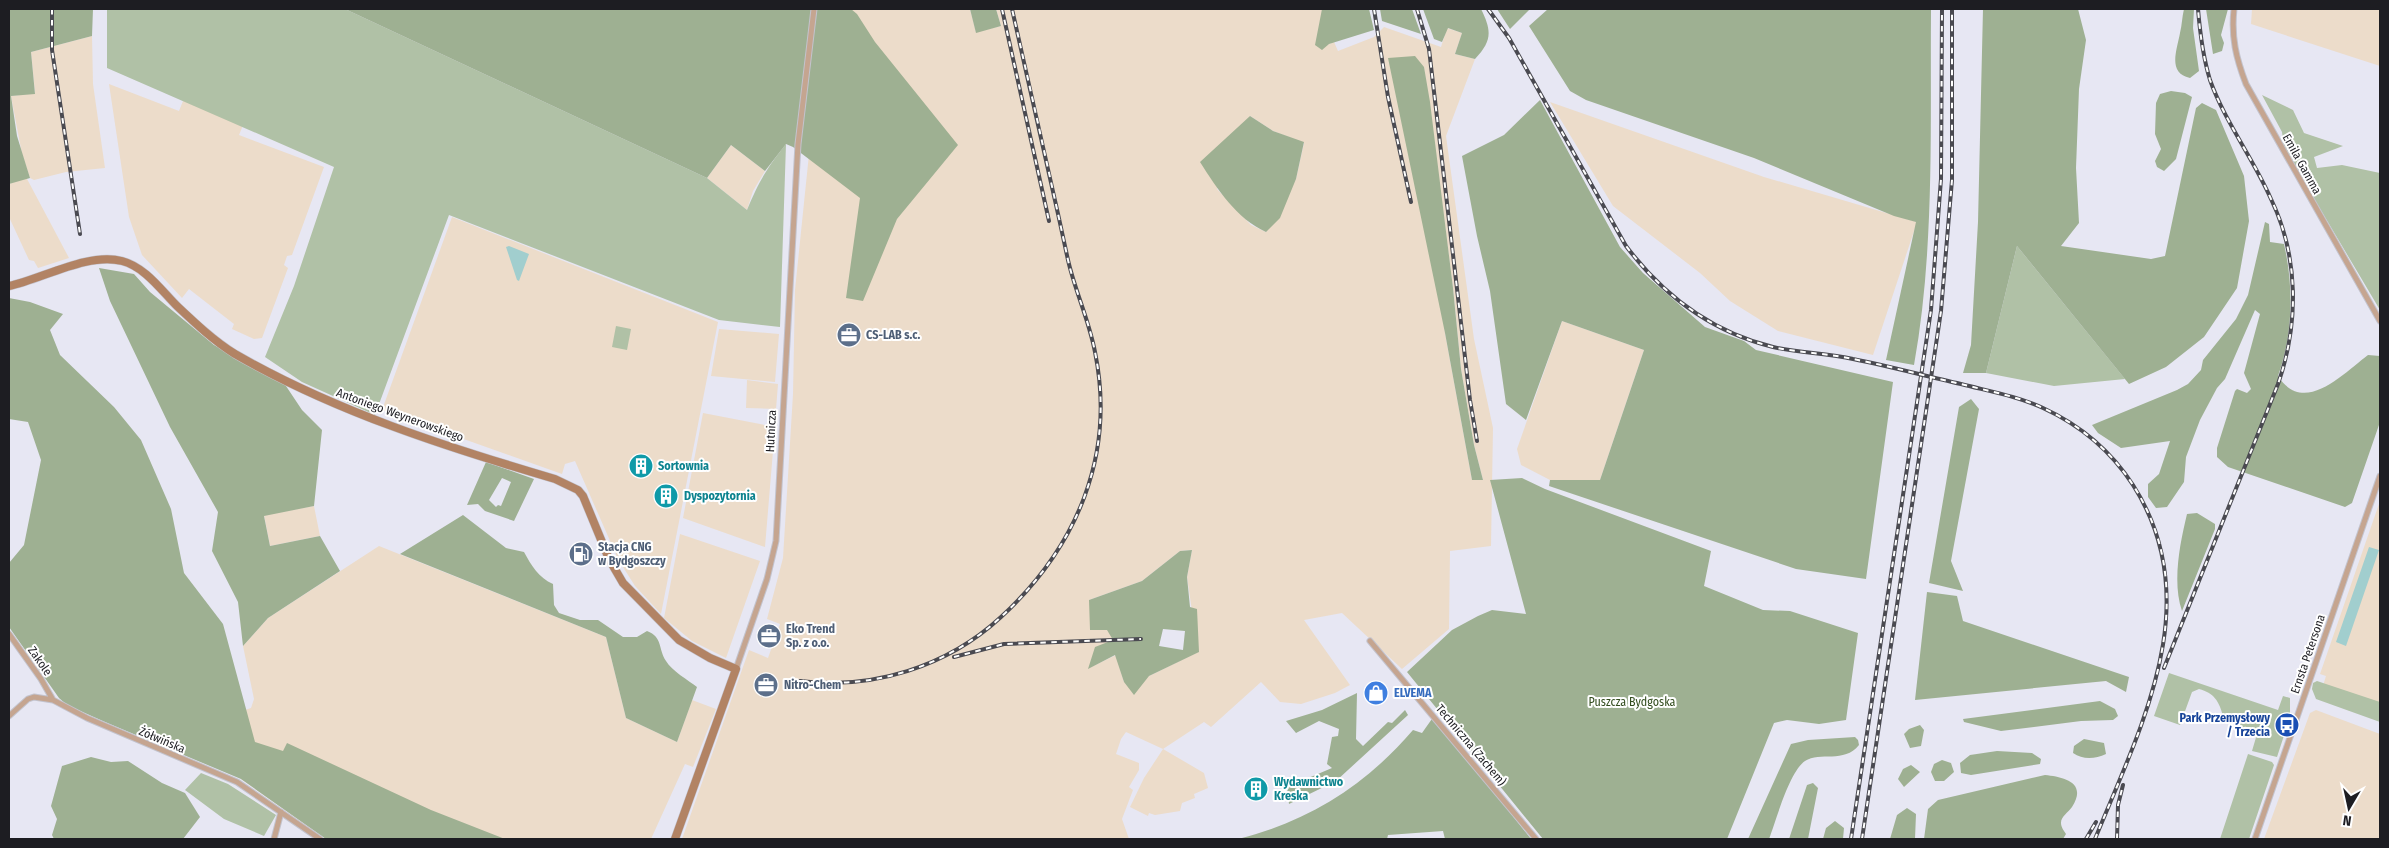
<svg xmlns="http://www.w3.org/2000/svg" width="2389" height="848" viewBox="0 0 2389 848" font-family="'Fira Sans Condensed',sans-serif">
	<style>
		.industrial { fill: #ecdcca; fill-rule: evenodd }
		.green { fill: #b0c1a6 }
		.forest { fill: #9eb092; fill-rule: evenodd }
		.water { fill: #a1cece }
		.lines { fill: none; stroke-linecap: round; stroke-linejoin: round }
		.street-casing { stroke: #c3c3cd; stroke-width: 7 }
		.secondary-casing { stroke: #c3c3cd; stroke-width: 9 }
		.street { stroke: #c5a590; stroke-width: 5 }
		.secondary { stroke: #b28364; stroke-width: 8 }
		.rail-casing { stroke: #4a4a51; stroke-width: 4 }
		.rail { stroke: #fff; stroke-width: 2; stroke-dasharray: 5.5; stroke-linecap: butt }
		.labels { text-anchor: middle; dominant-baseline: central; stroke-width: 4; stroke-linejoin: round; paint-order: stroke }
		.street-label { font-size: 12px; fill: #1d1d22; stroke: #fff }
		.service-label { font-size: 12px; font-weight: bold; fill: #4e5e75; stroke: #fff; text-anchor: start }
		.culture-label { font-size: 12px; font-weight: bold; fill: #0d838f; stroke: #fff; text-anchor: start }
		.shop-label { font-size: 12px; font-weight: bold; fill: #366cbe; stroke: #fff; text-anchor: start }
		.park-label { font-size: 12px; fill: #324c1e; stroke: #fff }
		.transit-label { font-size: 12px; font-weight: bold; fill: #164399; stroke: #fff; text-anchor: end }
	</style>
	<rect width="100%" height="100%" fill="#e7e7f3"/>
	<path class="industrial" d="M824,9H970L976,32L1001,26L996,9H1322L1329,44L1334,42L1338,51L1374,37L1384,27L1441,47L1447,28L1462,33L1455,54L1475,59L1446,136L1474,339L1493,428L1491,546L1450,551L1449,629L1402,669L1342,613L1304,620L1350,685L1335,693L1301,704L1280,702L1261,682L1211,727L1204,722L1163,749L1204,773L1208,788L1194,794L1195,798L1182,803L1180,811L1155,815L1149,813L1148,816L1130,807L1144,778L1163,749L1126,732L1121,739L1116,754L1139,763V770L1129,787L1133,790L1122,819L1129,839H682L749,650L768,658L780,624L767,619L783,558L793,394L795,290ZM1424,67L1453,288L1461,369L1474,445L1483,480H1472L1445,333ZM1250,116L1273,131L1304,143L1296,179L1266,232L1251,225L1217,189ZM1192,550L1187,577L1198,652L1149,676L1124,682L1116,655L1089,668L1114,640L1089,600L1142,581L1180,551Z
		M2252,9H2380V66L2251,24Z
		M92,36L93,84L105,168L66,172L34,180L30,178L22,154L11,96L35,93L31,52Z
		M191,81L251,106L239,135L324,167L292,255L287,256L284,265L288,268L262,338L254,339L232,329L234,324L189,289L182,298L142,255L129,217L109,84L179,111Z
		M1550,102L1764,177L1917,222L1873,355L1778,331L1730,301L1700,273L1613,206Z
		M731,145L765,171L753,191L747,210L707,178Z
		M26,177L69,258L38,268L34,261L29,260L9,217V184Z
		M452,217L718,322L661,614L635,586L618,559L575,461L565,464L562,474L382,410Z
		M1562,321L1644,350L1600,480H1550L1521,465L1517,449Z
		M719,329L779,334L775,382L711,376Z
		M747,380L778,384L776,409L746,408Z
		M703,413L775,427L765,547L683,518Z
		M2380,501V713L2322,689L2326,676L2320,674Z
		M314,506L320,536L270,546L264,515Z
		M680,534L760,561L726,658L692,641L664,618Z
		M379,546L606,637L626,718L677,742L692,700L716,709L693,767L685,764L651,839H326L241,779L245,710L251,708L254,699L243,646L268,618Z
		M2316,710L2380,734V839H2264L2310,713Z"/>
	<path class="green" d="M107,9H345L707,178L747,210C759,181 767,168 786,144L780,327L719,320L449,215L375,415L302,382L265,357L294,286L334,167L107,68Z
		M2262,95L2293,110L2304,133L2343,146L2314,157L2317,168L2342,165L2380,173V310L2284,148L2282,132Z
		M2017,246L2125,379L2054,386L1986,373Z
		M616,326L631,329L627,350L612,347Z
		M2169,673L2278,710L2283,696L2290,698V717L2277,757L2252,751L2257,734L2234,726V721L2223,716C2219,701 2214,693 2199,689L2192,692L2180,725L2154,716Z
		M2317,681L2380,702V722L2316,699L2312,689L2313,683Z
		M2248,754L2272,762L2274,765L2249,839H2220Z
		M201,773L228,784L276,815L264,836L224,819L185,790Z"/>
	<path class="forest" d="M9,9H93L92,36L31,52L35,94L11,96L17,136L30,178L9,184Z
		M345,9H851L857,14L875,42L958,145L897,219L863,301L846,298L860,198L793,147L786,144L765,171L731,145L707,178Z
		M970,9H996L1001,26L976,33Z
		M1322,9H1369L1374,30L1329,44L1322,50L1315,45Z
		M1380,9H1412L1421,34L1382,21Z
		M1423,9H1481C1492,31 1492,41 1475,59L1455,54L1462,33L1448,28L1442,42L1434,39Z
		M1497,9H1530L1510,29Z
		M1548,9H1931C1930,127 1935,248 1914,365L1886,360L1916,222L1894,216L1754,158L1586,100L1570,91L1529,26Z
		M1983,9H2078L2086,40L2079,89L2076,168L2079,223L2061,246L2151,259L2165,256L2196,108L2202,103L2216,110L2244,176L2249,221L2237,288L2204,337L2166,367L2129,384L2017,246L1986,373H1963L1971,345L1978,222Z
		M2184,9H2194L2193,28L2199,71L2190,78C2167,73 2177,50 2180,33C2182,25 2182,17 2184,9Z
		M2206,9H2228L2221,35L2224,43L2222,51L2213,54Z
		M1415,56L1424,67L1430,102L1453,288L1461,369L1474,445L1483,480H1472L1445,333L1388,58Z
		M2171,91L2185,93L2192,97L2176,159L2164,171L2157,167L2155,161L2161,149L2155,134L2156,103L2160,94Z
		M1540,100L1620,247L1643,273L1705,327L1744,341L1756,350L1893,382L1866,579L1796,569L1549,486L1550,480H1600L1644,350L1562,321L1526,420L1506,404L1490,291L1477,236L1462,156L1504,135Z
		M1250,116L1273,131L1304,142L1296,179L1280,218L1266,232C1237,219 1217,189 1200,162Z
		M2265,222L2269,224L2270,242L2284,244C2294,288 2293,334 2278,376C2304,417 2345,372 2368,355L2380,356V422L2352,503L2345,507L2228,467L2217,457V448L2235,391L2237,389L2247,393L2251,389L2244,373L2260,314L2255,310L2225,379L2217,388L2200,420L2186,457L2184,482L2167,507L2156,508L2148,497V484L2159,474L2170,441L2121,448L2098,433L2092,425L2177,390L2188,384L2201,370L2203,360L2236,319L2248,295Z
		M99,268L134,274L150,292L214,345L284,383L302,410L322,430L314,506L264,516L270,546L320,536L340,571L268,618L243,646L238,602L212,551L218,512L170,427L110,301Z
		M9,298L30,302L63,314L50,330L60,355L114,407L141,440L171,509L184,573L223,624L255,742L283,751L287,743L431,810L505,839H326L241,779L105,722L67,705L59,698L9,627V563L24,545L41,460L28,422L9,419Z
		M1971,399L1979,409L1951,561L1963,591L1929,583L1959,407Z
		M486,462L534,479L514,521L485,511L478,504L467,505ZM502,478L511,482L501,506L498,505L496,507L489,500Z
		M1522,478L1545,489L1711,551L1704,586L1763,610L1790,611L1858,633L1846,720L1819,724L1787,720L1774,723L1727,839H1543L1407,672L1452,630L1478,616L1492,610L1526,614L1490,480Z
		M2197,513L2215,524V529L2182,611C2172,582 2180,543 2187,514Z
		M463,515L506,548L524,552C531,565 539,578 553,584L554,605L559,613L580,620H598L623,637H637L647,631C663,637 658,649 666,661C672,671 688,680 697,687L677,742L626,718L606,637L400,554Z
		M1192,550L1187,577L1190,607L1197,609L1199,652L1149,676L1134,695L1124,682L1115,655L1088,669L1095,647L1113,640L1107,630H1090L1089,600L1142,581L1180,551ZM1163,629L1185,631L1183,650L1159,646Z
		M1927,592L1957,596L1963,621L2129,677L2126,692L2106,681L1915,700Z
		M1357,693L1356,739L1363,746L1388,722L1392,723L1405,710L1408,715L1336,781L1289,804L1287,787L1332,768L1327,764L1332,737L1338,736L1339,729L1319,721L1296,733L1286,721L1322,710Z
		M2100,701L2115,709L2118,716L2113,720L2081,721L2001,731L1964,722L1963,719Z
		M1434,716L1531,839H1445L1443,831L1388,835L1387,839H1238C1309,821 1365,786 1413,730L1422,733Z
		M1920,725L1924,730L1921,746L1910,748L1904,734L1909,729Z
		M1855,737L1858,740L1859,745C1844,764 1820,751 1805,761C1789,772 1776,821 1769,839H1748L1791,744L1808,740Z
		M2084,739L2104,743L2106,754C2095,759 2083,760 2073,753L2074,746Z
		M1997,751L2032,753L2041,759L2040,764L1971,775L1961,773L1960,763L1970,755Z
		M91,757L111,762L128,761L162,783L185,793L200,817L183,839H54L52,835L57,819L51,806L62,766Z
		M1942,760L1951,763L1954,772L1944,781H1935L1931,772L1934,764Z
		M1911,765L1920,772L1904,787L1898,779L1903,769Z
		M2045,775C2063,777 2088,782 2072,807C2068,813 2061,816 2061,823C2061,827 2064,831 2066,834L2063,839H1924L1928,809L1938,800Z
		M1813,783L1818,788L1808,839H1789L1807,785Z
		M1907,808L1916,814L1915,839H1890L1897,815Z
		M1835,821L1844,828L1843,839H1823L1826,828Z"/>
	<path class="water" d="M509,246L529,254L519,281L517,280L506,247Z
		M2369,547L2379,550L2346,646L2336,642Z"/>
	<g class="lines">
		<defs>
			<path id="street" d="M2234,9C2231,37 2236,58 2246,84L2380,321
				M9,634L41,679L53,700
				M1370,641L1536,839
				M736,669L767,579L776,541L798,144L814,9
				M9,716L28,699L34,697L53,700L87,718L237,782L320,839
				M274,839L281,812
				M2255,839L2380,476"/>
			<path id="secondary" d="M9,286C42,279 88,252 122,261C145,267 161,290 177,306C195,323 214,341 235,354C334,411 446,447 555,479L578,490L583,496L609,559L623,583L679,640L710,658L736,669L675,839"/>
		</defs>
		<use href="#street" class="street-casing"/>
		<use href="#secondary" class="secondary-casing"/>
		<use href="#street" class="street"/>
		<use href="#secondary" class="secondary"/>
		<defs>
			<path id="rail" d="M52,9V50L80,234
				M1002,9L1049,221
				M1374,9L1388,97L1411,202
				M1417,9L1429,49L1470,400L1477,441
				M1488,9L1509,38L1626,246C1663,295 1712,332 1773,347C1799,353 1827,353 1853,359C1889,366 1925,376 1961,384C1988,391 2017,396 2043,408C2080,425 2111,451 2133,485C2208,602 2141,726 2095,839
				M954,657L1004,644L1141,639
				M2164,668L2278,384C2299,324 2299,257 2271,199C2253,158 2225,122 2210,80C2203,57 2200,33 2198,9
				M800,681C872,690 947,667 1001,617C1077,547 1116,455 1095,352C1089,320 1075,291 1068,260C1050,176 1031,92 1012,9
				M1851,839L1931,310L1941,179L1942,9
				M1862,839L1941,311L1952,180V9
				M2086,839L2096,822
				M2117,839L2118,805L2123,785"/>
		</defs>
		<use href="#rail" class="rail-casing"/>
		<use href="#rail" class="rail"/>
	</g>
	<defs>
		<symbol id="office-disc" viewBox="-11 -11 22 22"><circle r="9.5" fill="#5c6f8a" stroke="#fff"/><path d="M-6-3h4V-5.5h4V-3h4V5H-6ZM-1-4.5V-3h2v-1.5ZM-6 0V1H6V0Z" fill="#fff"/></symbol>
		<symbol id="building-disc" viewBox="-11 -11 22 22"><circle r="9.5" fill="#0f9aa8" stroke="#fff"/><path d="M-4-6H4V6H1V3H-1V6H-4ZM-2.5-4.3h1.7v1.8h-1.7ZM.8-4.3h1.7v1.8H.8ZM-2.5-1h1.7V.8h-1.7ZM.8-1h1.7V.8H.8Z" fill="#fff"/></symbol>
		<symbol id="fuel-disc" viewBox="-11 -11 22 22"><circle r="9.5" fill="#5c6f8a" stroke="#fff"/><path d="M-5.5-6h7V0h2V4h1.3V-2.5L3-4.5l.8-.8L6-3V5H2.5V1h-1V6h-7ZM-4.2-4.7v3.2H.2V-4.7Z" fill="#fff"/></symbol>
		<symbol id="shop-disc" viewBox="-11 -11 22 22"><circle r="9.5" fill="#3f7fe0" stroke="#fff"/><path d="M-5-2.5h2.3a2.7 3.5 0 0 1 5.4 0H5L5.5 6h-11ZM-1.5-2.5h3a1.5 2.3 0 0 0-3 0Z" fill="#fff"/></symbol>
		<symbol id="bus-disc" viewBox="-11 -11 22 22"><circle r="9.5" fill="#1a4fb4" stroke="#fff"/><path d="M-5-6H5V4H4V6H2V4H-2V6H-4V4H-5ZM-3.5-4V0h7V-4ZM-3.5 1.2v1.5H-2V1.2ZM2 1.2v1.5H3.5V1.2Z" fill="#fff"/></symbol>
	</defs>
	<g fill-rule="evenodd">
		<use href="#office-disc" x="835" y="321" width="28" height="28"/>
		<use href="#building-disc" x="627" y="452" width="28" height="28"/>
		<use href="#building-disc" x="652" y="482" width="28" height="28"/>
		<use href="#fuel-disc" x="567" y="540" width="28" height="28"/>
		<use href="#office-disc" x="755" y="622" width="28" height="28"/>
		<use href="#office-disc" x="752" y="671" width="28" height="28"/>
		<use href="#shop-disc" x="1362" y="679" width="28" height="28"/>
		<use href="#bus-disc" x="2273" y="711" width="28" height="28"/>
		<use href="#building-disc" x="1242" y="775" width="28" height="28"/>
	</g>
	<g class="labels">
		<g class="street-label">
			<text transform="translate(2302 164) rotate(61)">Emila Gamma</text>
			<text transform="translate(400 415) rotate(20)">Antoniego Weynerowskiego</text>
			<text transform="translate(771 431) rotate(-87)">Hutnicza</text>
			<text transform="translate(2308 654) rotate(-71)">Ernsta Petersona</text>
			<text transform="translate(40 661) rotate(55)">Zakole</text>
			<text transform="translate(162 740) rotate(23)">Żółwińska</text>
			<text transform="translate(1471 745) rotate(50)">Techniczna (Zachem)</text>
		</g>
		<g class="service-label">
			<text x="866" y="335">CS-LAB s.c.</text>
			<text x="598" y="547">Stacja CNG<tspan x="598" dy="14">w Bydgoszczy</tspan></text>
			<text x="786" y="629">Eko Trend<tspan x="786" dy="14">Sp. z o.o.</tspan></text>
			<text x="784" y="685">Nitro-Chem</text>
		</g>
		<g class="culture-label">
			<text x="658" y="466">Sortownia</text>
			<text x="684" y="496">Dyspozytornia</text>
			<text x="1274" y="782">Wydawnictwo<tspan x="1274" dy="14">Kreska</tspan></text>
		</g>
		<g class="shop-label">
			<text x="1394" y="693">ELVEMA</text>
		</g>
		<g class="park-label">
			<text x="1632" y="702">Puszcza Bydgoska</text>
		</g>
		<g class="transit-label">
			<text x="2270" y="718">Park Przemysłowy<tspan x="2270" dy="14">/ Trzecia</tspan></text>
		</g>
	</g>
	<rect width="2389" height="848" fill="none" stroke="#1d1d22" stroke-width="20"/>
	<g transform="translate(2349 808) rotate(189)" stroke="#ffffff" stroke-width="4" paint-order="stroke">
	<path d="M0-4L9 19L0 12L-9 19Z" fill="#1d1d22"/>
	<text y="-8" font-size="14" font-weight="bold" text-anchor="middle" fill="#1d1d22">N</text>
	</g>
</svg>
